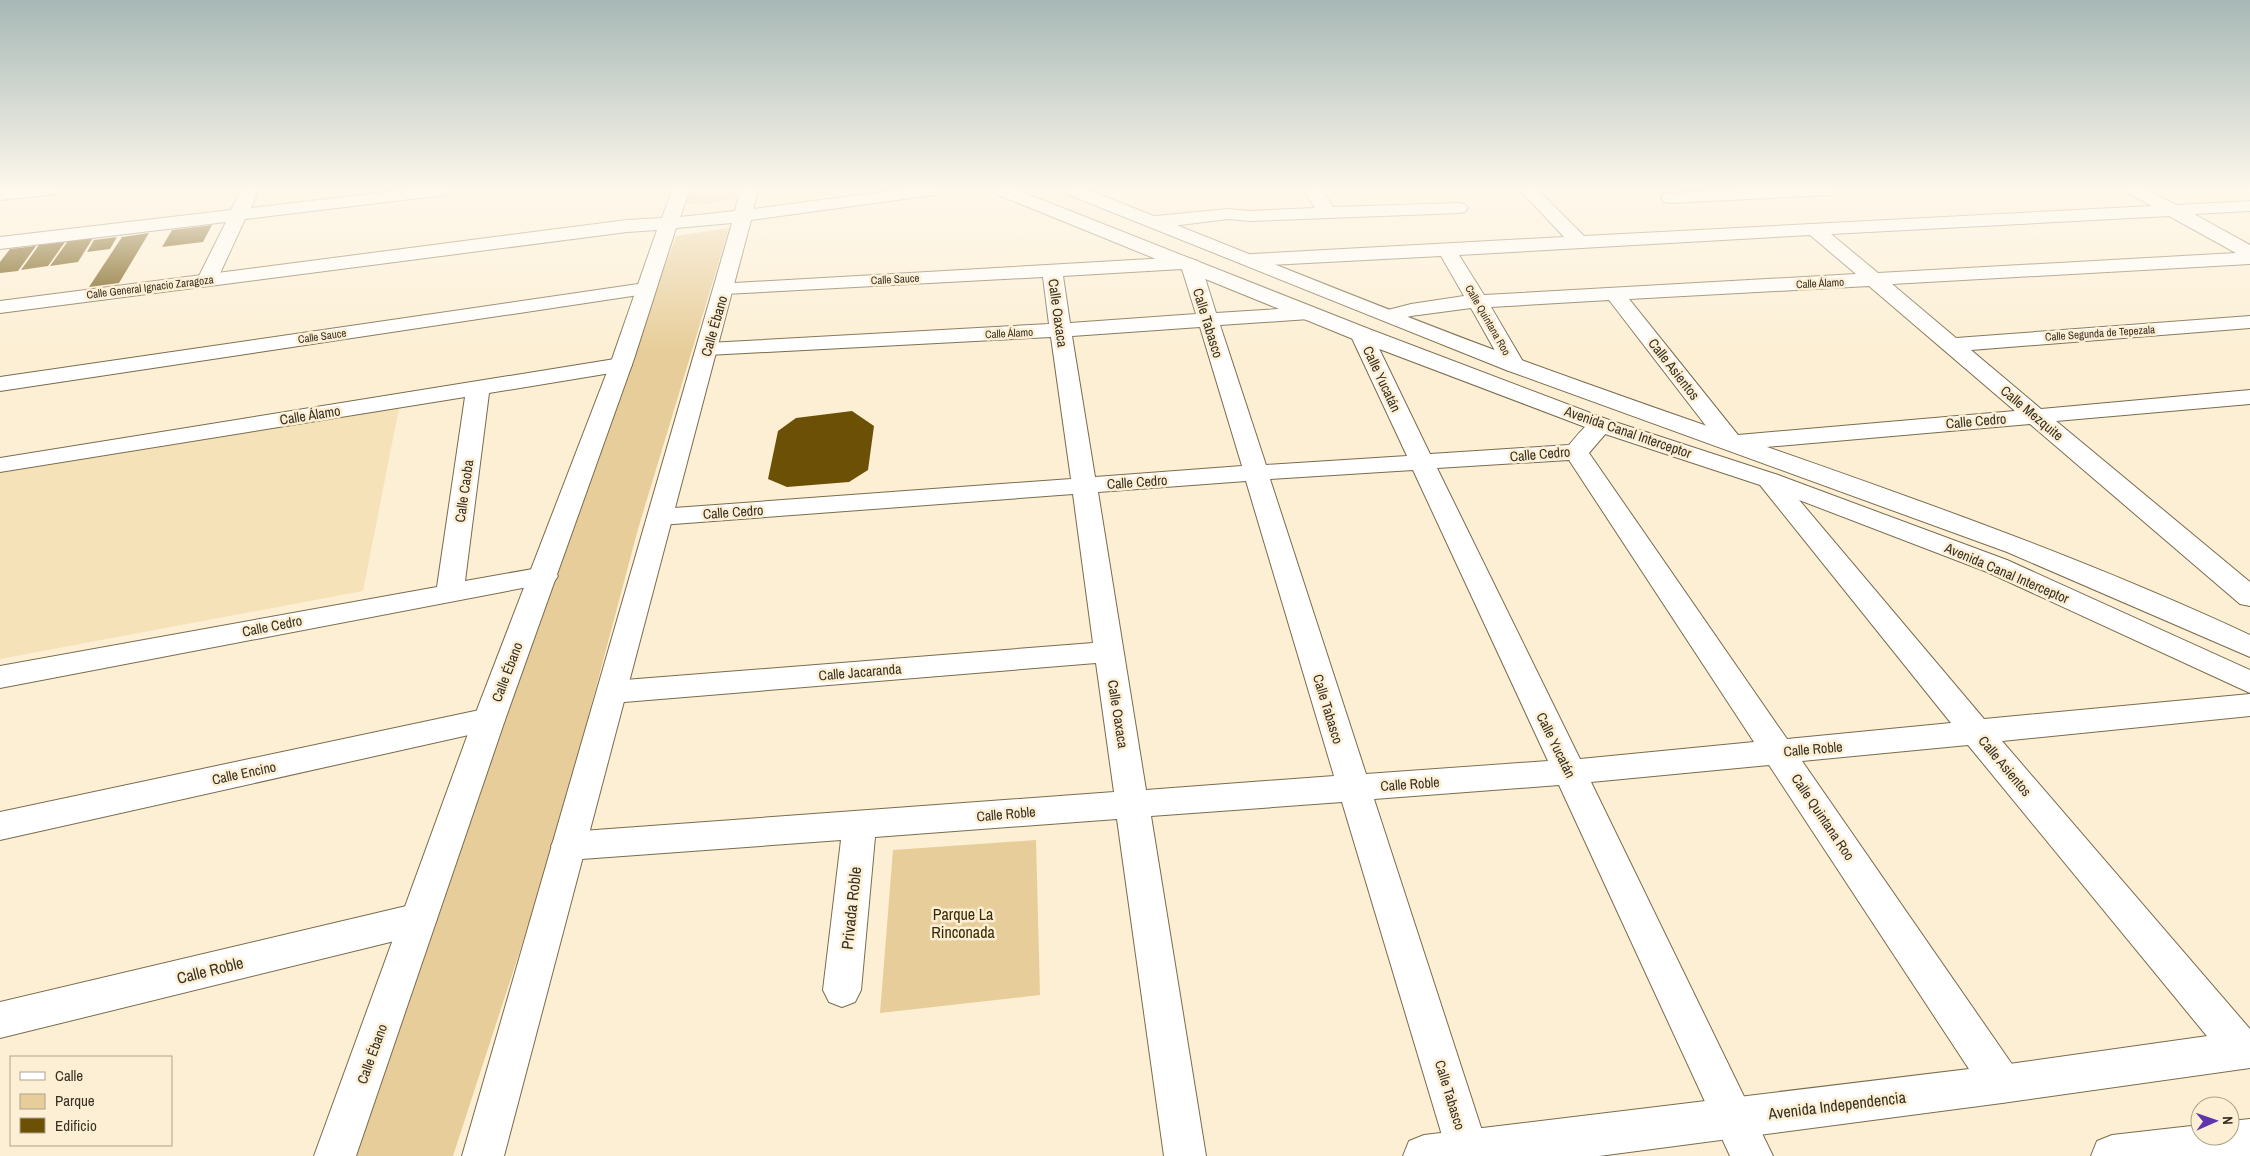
<svg xmlns="http://www.w3.org/2000/svg" width="2250" height="1156" viewBox="0 0 2250 1156" font-family="'Archivo Narrow',sans-serif">
	<style>
		.built { fill: #f6e2b9 }
		.green { fill: #e7cd99 }
		.building { fill: #6c5005 }
		.lines { fill: none; stroke-linecap: round; stroke-linejoin: round }
		.minor-casing { stroke: #7a6b4d; stroke-width: 2 }
		.tertiary-casing { stroke: #7a6b4d; stroke-width: 2 }
		.secondary-casing { stroke: #7a6b4d; stroke-width: 2 }
		.minor { fill: #fff; fill-rule: evenodd }
		.tertiary { fill: #fff; fill-rule: evenodd }
		.secondary { fill: #fff; fill-rule: evenodd }
		.labels { text-anchor: middle; dominant-baseline: central; stroke-width: 5; stroke-linejoin: round; paint-order: stroke }
		.far-street-label { font-size: 11px; fill: #373023; stroke: #fcefd4 }
		.street-label { font-size: 14px; fill: #373023; stroke: #fcefd4 }
		.near-street-label { font-size: 16px; fill: #373023; stroke: #fcefd4 }
		.near-park-label { font-size: 16px; fill: #392903; stroke: #fcefd4 }
	</style>
	<rect width="100%" height="100%" fill="#fcefd4"/>
	<path class="built" d="M399,408L363,591L0,659V473Z"/>
	<path class="green" d="M686,190H737L736,196C719,202 698,209 681,201Z
		M729,228L638,529L554,846L453,1156H354L426,926L676,236Z
		M1036,840L1040,995L880,1013L893,850Z"/>
	<path class="building" d="M212,225L203,242L162,247L172,230Z
		M149,233L119,283L89,287L122,237Z
		M117,237L110,249L87,252L94,240Z
		M93,238L78,262L50,266L68,241Z
		M65,242L48,266L21,270L39,245Z
		M36,246L18,271L0,273V262L10,249Z
		M852,411L874,426L868,470L849,482L787,487L768,479L778,431L796,418Z"/>
	<g class="lines">
		<defs>
			<path id="minor" d="M0,190H57L54,194L48,195L0,200Z
				M241,190H259L251,208L403,190H453L450,194L444,195L245,219L217,280L214,284L207,286L200,284L197,280L226,222L0,249V237L231,210Z
				M1304,190H1322L1333,207L1459,203L1465,204L1468,208L1465,212L1459,213L1250,221L1228,219L1156,228L1149,226L1147,222L1149,218L1156,216L1228,209L1250,211L1315,208Z
				M1520,190H1538L1584,236L2152,206L2130,194L2127,190H2148L2176,205L2250,201V211L2194,214L2250,245V264L1892,284L1956,338L2250,316V328L1971,350L2041,409L2250,390V404L2056,421L2250,582V606L2240,604L2030,424L1732,450L1723,448L1609,300L1491,307L1525,365L1522,370L1514,372L1506,370L1503,365L1471,308L1411,316L1391,321L1384,319L1381,315L1384,311L1411,304L1464,296L1441,256L1252,266L1245,264L1242,260L1245,256L1252,254L1564,237ZM2169,216L2236,253L1878,273L1831,234ZM1810,235L1856,274L1484,295L1459,255ZM1869,286L2015,411L1738,435L1629,299Z
				M1732,190H1839L1836,194L1830,195L1670,203L1664,202L1661,198L1664,194L1670,193Z
				M1185,257L1198,261L1201,265L1216,313L1309,307L1316,309L1319,313L1316,317L1309,319L1220,325L1266,465L1407,456L1350,334L1353,329L1361,328L1369,329L1372,334L1430,454L1569,445C1581,432 1590,415 1609,420L1613,425L1589,453L1787,739L1951,723L1760,485L1757,480L1760,475L1769,473L1778,475L1984,719L2250,694V716L2002,741L2250,1029V1066L2243,1069L2229,1063L1968,745L1802,761L2016,1070L2022,1084L2016,1098L2002,1103L1988,1098L1769,765L1591,782L1773,1156H1730L1559,785L1374,799L1489,1152L1487,1156H1449L1447,1152L1342,802L1151,816L1206,1156H1164L1117,819L875,837L861,990L855,1002L842,1007L829,1002L823,990L841,840L568,860L556,856L551,846L556,836L568,832L1114,792L1096,663L612,703L601,700L597,692L601,684L612,681L1093,643L1073,494L660,525L651,523L647,517L651,511L660,509L1071,479L1051,337L708,355L700,354L697,349L700,344L708,343L1049,324L1043,277L725,294L718,292L715,288L718,284ZM1182,269L1196,314L1070,323L1063,276ZM1200,327L1242,466L1095,477L1072,336ZM1569,460L1754,742L1580,759L1437,468ZM1413,470L1548,761L1366,774L1270,479ZM1246,481L1334,776L1146,790L1098,492Z
				M645,283L652,285L655,289L652,293L0,391V377Z
				M621,358L629,360L632,365L629,370L489,393L465,581L544,567L554,570L558,576L554,582L0,688V666L437,587L465,397L0,472V458Z
				M489,708L500,712L505,720L500,728L0,840V812Z
				M419,903L432,908L437,919L432,930L419,935L0,1038V1002Z"/>
			<path id="tertiary" d="M672,190H690L680,217L735,211L740,190H758L753,209L898,190H942L939,194L933,195L751,220L504,1156H462L732,223L676,228L634,359L505,720L356,1156H314L473,720L612,359L657,230L627,232L0,313V301L627,220L662,218Z"/>
			<path id="secondary" d="M993,190H1017L1369,329L1609,420L1778,475L2007,560L2250,670V693L1987,572L1760,485L1593,430L1353,339L996,194Z
				M1064,190H1088C1233,247 1378,307 1524,361C1767,450 2016,526 2250,635V657L2007,552L1506,370L1067,194Z
				M2250,1030V1068L2002,1103L1599,1156H1403L1409,1141L1424,1135L2002,1065Z
				M2250,1119V1156H2091L2097,1141L2112,1135L2200,1125V1136H2230V1121Z"/>
		</defs>
		<use href="#minor" class="minor-casing"/>
		<use href="#tertiary" class="tertiary-casing"/>
		<use href="#secondary" class="secondary-casing"/>
		<use href="#minor" class="minor"/>
		<use href="#tertiary" class="tertiary"/>
		<use href="#secondary" class="secondary"/>
	</g>
	<linearGradient id="sky" x2="0" y2="1"><stop stop-color="#a7b8b6"/><stop offset="0.54" stop-color="#fef8ec"/><stop offset="1" stop-color="#fef8ec" stop-opacity="0"/></linearGradient>
	<rect width="2250" height="351" fill="url(#sky)"/>
	<g class="labels">
		<g class="far-street-label">
			<text transform="translate(895 279) rotate(-3)">Calle Sauce</text>
			<text transform="translate(1820 283) rotate(-3)">Calle Álamo</text>
			<text transform="translate(150 287) rotate(-7)">Calle General Ignacio Zaragoza</text>
			<text transform="translate(1488 320) rotate(60)">Calle Quintana Roo</text>
			<text transform="translate(1009 333) rotate(-3)">Calle Álamo</text>
			<text transform="translate(2100 333) rotate(-4)">Calle Segunda de Tepezala</text>
			<text transform="translate(322 336) rotate(-8)">Calle Sauce</text>
		</g>
		<g class="street-label">
			<text transform="translate(1058 313) rotate(82)">Calle Oaxaca</text>
			<text transform="translate(1208 323) rotate(73)">Calle Tabasco</text>
			<text transform="translate(714 326) rotate(-74)">Calle Ébano</text>
			<text transform="translate(1674 369) rotate(52)">Calle Asientos</text>
			<text transform="translate(1382 379) rotate(65)">Calle Yucatán</text>
			<text transform="translate(2032 413) rotate(40)">Calle Mezquite</text>
			<text transform="translate(310 415) rotate(-9)">Calle Álamo</text>
			<text transform="translate(1976 421) rotate(-5)">Calle Cedro</text>
			<text transform="translate(1628 432) rotate(19)">Avenida Canal Interceptor</text>
			<text transform="translate(1540 454) rotate(-5)">Calle Cedro</text>
			<text transform="translate(1137 482) rotate(-4)">Calle Cedro</text>
			<text transform="translate(464 491) rotate(-82)">Calle Caoba</text>
			<text transform="translate(733 512) rotate(-4)">Calle Cedro</text>
			<text transform="translate(2007 573) rotate(23)">Avenida Canal Interceptor</text>
			<text transform="translate(272 626) rotate(-11)">Calle Cedro</text>
			<text transform="translate(507 672) rotate(-69)">Calle Ébano</text>
			<text transform="translate(860 672) rotate(-5)">Calle Jacaranda</text>
			<text transform="translate(1328 709) rotate(73)">Calle Tabasco</text>
			<text transform="translate(1118 714) rotate(81)">Calle Oaxaca</text>
			<text transform="translate(1556 745) rotate(64)">Calle Yucatán</text>
			<text transform="translate(1813 749) rotate(-5)">Calle Roble</text>
			<text transform="translate(2005 766) rotate(50)">Calle Asientos</text>
			<text transform="translate(244 773) rotate(-12)">Calle Encino</text>
			<text transform="translate(1410 784) rotate(-4)">Calle Roble</text>
			<text transform="translate(1006 814) rotate(-5)">Calle Roble</text>
			<text transform="translate(1823 817) rotate(56)">Calle Quintana Roo</text>
			<text transform="translate(372 1054) rotate(-70)">Calle Ébano</text>
			<text transform="translate(1450 1095) rotate(73)">Calle Tabasco</text>
		</g>
		<g class="near-street-label">
			<text transform="translate(851 908) rotate(-84)">Privada Roble</text>
			<text transform="translate(210 970) rotate(-14)">Calle Roble</text>
			<text transform="translate(1837 1105) rotate(-7)">Avenida Independencia</text>
		</g>
		<g class="near-park-label">
			<text x="963" y="914">Parque La<tspan x="963" dy="18">Rinconada</tspan></text>
		</g>
	</g>
	<rect x="10" y="1056" width="162" height="90" fill="#fcefd4" stroke="#ada38d"/>
	<rect x="20" y="1072" width="25" height="8" fill="#ffffff" stroke="#ada38d"/>
	<text x="55" y="1081" font-size="15" fill="#373023">Calle</text>
	<rect x="20" y="1094" width="25" height="15" fill="#e7cd99" stroke="#ada38d"/>
	<text x="55" y="1106" font-size="15" fill="#373023">Parque</text>
	<rect x="20" y="1118" width="25" height="15" fill="#6c5005" stroke="#ada38d"/>
	<text x="55" y="1131" font-size="15" fill="#373023">Edificio</text>
	<g transform="translate(2215 1121) rotate(88)"><circle r="24" fill="#fcefd4" stroke="#ada38d"/>
	<path d="M0-4L9 19L0 12L-9 19Z" fill="#5f35ad"/>
	<text y="-8" font-size="14" font-weight="bold" text-anchor="middle" fill="#373023">N</text>
	</g>
</svg>
